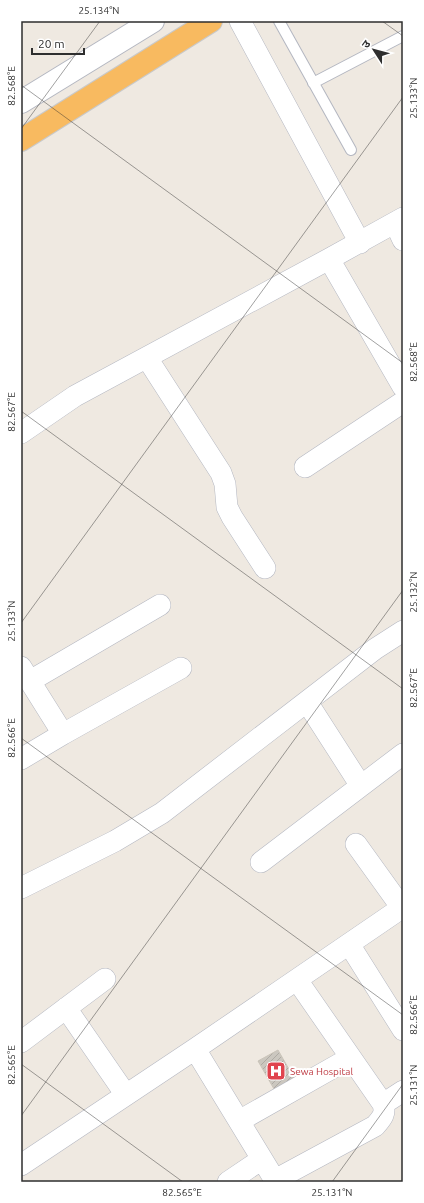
<svg xmlns="http://www.w3.org/2000/svg" width="424" height="1203" viewBox="0 0 424 1203" font-family="Ubuntu,'Noto Sans Devanagari',sans-serif">
	<style>
		.building { fill: url(#building-hatch); stroke: #cbc5ba }
		.lines { fill: none; stroke-linecap: round; stroke-linejoin: round }
		.service-casing { stroke: #b4b7c1; stroke-width: 12 }
		.minor-casing { stroke: #b4b7c1; stroke-width: 22 }
		.secondary-casing { stroke: #b4b7c1; stroke-width: 24 }
		.trunk-casing { stroke: #c9c9c9; stroke-width: 24 }
		.service { stroke: #fff; stroke-width: 10 }
		.minor { stroke: #fff; stroke-width: 21 }
		.secondary { stroke: #fff; stroke-width: 22 }
		.trunk { stroke: #f8ba60; stroke-width: 22 }
		.ticks { fill: none; stroke: #2e2e2e; stroke-width: 1; stroke-opacity: 0.45 }
		.labels { text-anchor: middle; dominant-baseline: central; stroke-width: 4; stroke-linejoin: round; paint-order: stroke }
		.health-label { font-size: 10px; fill: #be3a42; stroke: #fff; text-anchor: start }
		.neatline { fill: none; stroke: #2e2e2e; stroke-width: 1.5 }
		.ticks-label { font-size: 10px; text-anchor: middle; fill: #2e2e2e }
	</style>
	<defs>
		<pattern id="building-hatch" width="6" height="6" patternUnits="userSpaceOnUse"><rect width="6" height="6" fill="#cbc7bf"/><path d="M-1 1l2-2M0 6l6-6M5 7l2-2" fill="none" stroke="#afaba4"/></pattern>
	</defs>
	<rect width="100%" height="100%" fill="#efe9e1"/>
	<path class="building" d="M278,1050L294,1078L274,1089L258,1061Z"/>
	<g class="lines">
		<defs>
			<path id="service" d="M279,21L351,150
				M313,83L403,36"/>
			<path id="minor" d="M240,21L360,243
				M395,223L403,240
				M329,259L403,387
				M147,358L221,473L225,484L227,507L232,517L265,568
				M21,433L75,396L329,259L403,218
				M305,467L403,402
				M21,667L63,734L21,759
				M30,681L160,605
				M307,702L361,786
				M63,734L181,668
				M356,844L402,908
				M261,862L403,754
				M21,888L115,841L162,813L375,649L403,631
				M349,944L403,1030
				M66,1008L126,1095
				M21,1042L105,979
				M195,1049L276,1182
				M383,1104L403,1091
				M239,1121L350,1058
				M21,1165L195,1049L403,907
				M275,1180L375,1126C382,1118 386,1114 383,1104L297,980
				M228,1182L262,1159"/>
			<path id="secondary" d="M21,102L153,21"/>
			<path id="trunk" d="M21,140L211,21"/>
		</defs>
		<use href="#service" class="service-casing"/>
		<use href="#minor" class="minor-casing"/>
		<use href="#secondary" class="secondary-casing"/>
		<use href="#trunk" class="trunk-casing"/>
		<use href="#service" class="service"/>
		<use href="#minor" class="minor"/>
		<use href="#secondary" class="secondary"/>
		<use href="#trunk" class="trunk"/>
	</g>
	<path class="ticks" d="M382,21L403,36M21,85L403,363M21,129L100,21M21,411L403,689M21,623L403,97M21,738L403,1015M21,1064L183,1182M21,1116L403,590M332,1182L403,1084"/>
	<defs>
		<symbol id="hospital-square" viewBox="-11 -11 22 22"><rect x="-9" y="-9" width="18" height="18" rx="4" fill="#e0444e" stroke="#fff"/><path d="M-5-5h3v3.5h4V-5h3V5h-3V1.5h-4V5h-3Z" fill="#fff"/></symbol>
	</defs>
	<g fill-rule="evenodd">
		<use href="#hospital-square" x="265" y="1060" width="22" height="22"/>
	</g>
	<g class="labels">
		<g class="health-label">
			<text x="290" y="1071">Sewa Hospital</text>
		</g>
	</g>
	<rect width="424" height="1203" fill="none" stroke="#ffffff" stroke-width="44"/>
	<g transform="translate(374 50) rotate(306)" stroke="#ffffff" stroke-width="3" paint-order="stroke">
	<path d="M0-3L7 15L0 10L-7 15Z" fill="#2e2e2e"/>
	<text y="-6" font-size="11" font-weight="bold" text-anchor="middle" fill="#2e2e2e">उ</text>
	</g>
	<path d="M32 48v6h52v-6" fill="none" stroke="#2e2e2e" stroke-width="2"/>
	<text x="38" y="48" font-size="12" fill="#2e2e2e" stroke="#ffffff" stroke-width="3" paint-order="stroke">20 m</text>
	<rect x="22" y="22" width="380" height="1159" class="neatline"/>
	<g class="ticks-label">
		<text x="99" y="14">25.134°N</text>
		<text transform="translate(11 86) rotate(-90)" y="4">82.568°E</text>
		<text transform="translate(413 98) rotate(-90)" y="4">25.133°N</text>
		<text transform="translate(413 362) rotate(-90)" y="4">82.568°E</text>
		<text transform="translate(11 412) rotate(-90)" y="4">82.567°E</text>
		<text transform="translate(413 592) rotate(-90)" y="4">25.132°N</text>
		<text transform="translate(11 621) rotate(-90)" y="4">25.133°N</text>
		<text transform="translate(413 688) rotate(-90)" y="4">82.567°E</text>
		<text transform="translate(11 738) rotate(-90)" y="4">82.566°E</text>
		<text transform="translate(413 1015) rotate(-90)" y="4">82.566°E</text>
		<text transform="translate(11 1065) rotate(-90)" y="4">82.565°E</text>
		<text transform="translate(413 1085) rotate(-90)" y="4">25.131°N</text>
		<text x="182" y="1196">82.565°E</text>
		<text x="332" y="1196">25.131°N</text>
	</g>
</svg>
